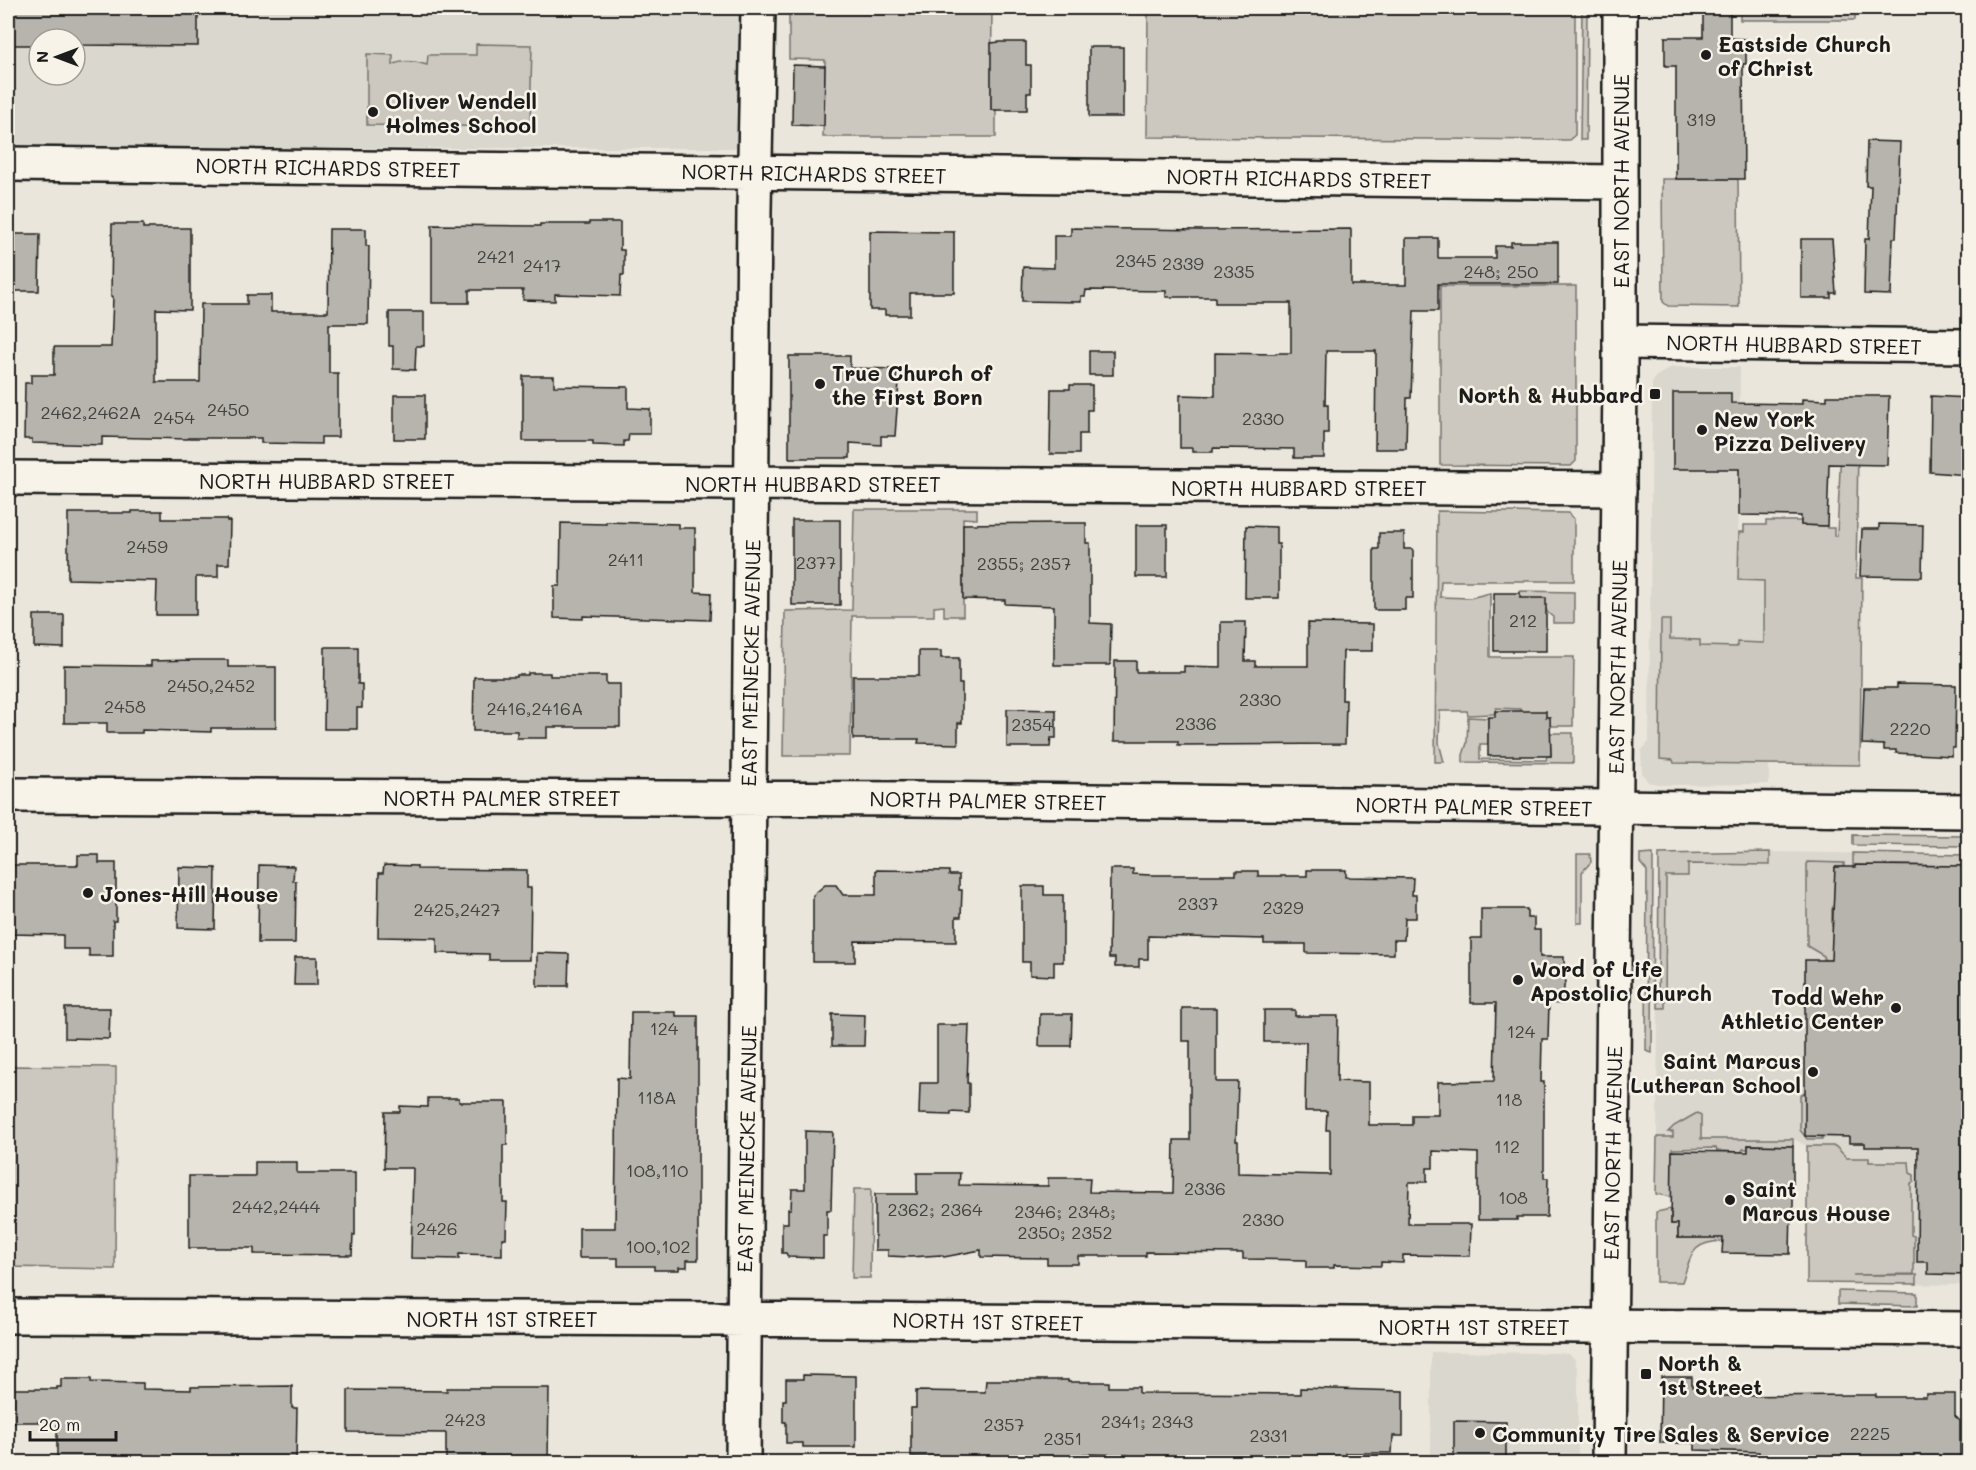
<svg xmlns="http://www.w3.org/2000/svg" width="1976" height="1470" viewBox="0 0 1976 1470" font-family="Mali,sans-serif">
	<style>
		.built { fill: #dad7ce; fill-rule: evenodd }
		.green { fill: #ccc8c0; stroke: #74726e; stroke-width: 1.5 }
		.building { fill: #b6b4ac; stroke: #1c1c1c; stroke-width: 1.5 }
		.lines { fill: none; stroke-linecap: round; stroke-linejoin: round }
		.minor-casing { stroke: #1c1c1c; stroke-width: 38 }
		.major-casing { stroke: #1c1c1c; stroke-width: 38 }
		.minor { stroke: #f7f3e8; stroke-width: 33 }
		.major { stroke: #f7f3e8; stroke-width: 33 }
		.poi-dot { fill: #1c1c1c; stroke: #f7f3e8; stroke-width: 2 }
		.labels { text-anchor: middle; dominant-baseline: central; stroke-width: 5; stroke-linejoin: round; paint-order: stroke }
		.number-label { font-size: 18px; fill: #424240 }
		.poi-label { font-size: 21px; font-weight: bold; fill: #1c1c1c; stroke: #f7f3e8; text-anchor: start }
		.street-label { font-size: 21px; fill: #1c1c1c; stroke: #f7f3e8 }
	</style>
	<rect width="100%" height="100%" fill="#eae6dc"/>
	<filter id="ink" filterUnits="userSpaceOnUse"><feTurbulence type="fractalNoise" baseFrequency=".0167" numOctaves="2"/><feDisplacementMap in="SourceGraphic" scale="12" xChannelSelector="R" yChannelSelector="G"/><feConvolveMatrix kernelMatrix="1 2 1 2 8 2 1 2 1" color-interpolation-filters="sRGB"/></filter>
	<g filter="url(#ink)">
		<path class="built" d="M8,8H739L738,148H8ZM39,39H75V75H39Z
			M1672,367H1740L1738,576L1771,577L1769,784L1663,785L1648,782L1642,773L1641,751L1649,742L1652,384L1655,377Z
			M1770,852L1968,855V1285L1807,1283V1146L1793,1139H1657L1659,854Z
			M1431,1352L1558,1353L1568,1354L1574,1358L1578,1371V1462H1431Z"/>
		<path class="green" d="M789,8H992L991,110H996V137H823L825,60L789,59Z
			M1148,8H1575V135L1569,140L1147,137Z
			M1582,8H1587L1586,140H1580Z
			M1740,8H1855V20H1740Z
			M476,44L532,45L530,127L367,125V54L393,55V65C403,59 417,62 427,65L428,55H476Z
			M1662,179H1738L1739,307L1668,306L1663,302Z
			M1440,286H1576V461L1571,466L1440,465Z
			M1858,447L1856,578H1862L1860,765L1674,763L1673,760L1660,759L1661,620H1670V639L1700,640V646L1737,647V642L1764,643V581L1738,580L1739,532H1744V525H1766V521H1801V525L1827,526V528H1834V536H1837L1841,448Z
			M854,509H977V519L963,518V616H944V606L934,607V616H852L850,756H783L785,611L852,610Z
			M1437,511L1568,513L1574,519V581H1441L1440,597L1470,598L1490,593V657H1574L1573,726H1550L1546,717L1520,711V709L1496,708L1495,713L1493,714L1468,715L1467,711H1440L1439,743L1444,762H1435Z
			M1520,591L1574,592V623H1553V617L1548,613L1546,609L1520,598Z
			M1468,717L1488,718V744H1480V759L1546,760L1547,756H1551L1550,733H1573V763L1463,762V755L1467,743Z
			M1853,835L1968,836V846L1853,845Z
			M1770,852V865L1688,864V876H1666L1665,1008H1658L1659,854Z
			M1853,853L1968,855V866L1891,865L1890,867H1853Z
			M1577,854H1590L1591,862L1582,872V923H1577Z
			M1653,854L1652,1053L1646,1051L1647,871L1640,863V855Z
			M1807,862L1844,863V867H1835L1834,908L1832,909V926H1834V960H1824V956L1807,946Z
			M8,1066L116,1067L115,1269L8,1267Z
			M1805,1092L1819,1136H1822V1139H1807L1800,1130V1095Z
			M1697,1113L1701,1116V1139H1793V1146L1748,1145V1149H1743L1742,1152L1717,1151L1716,1148L1672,1149V1197L1656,1194L1657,1137H1673V1132H1668L1674,1126Z
			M1807,1146H1835L1847,1158H1869V1162H1909L1910,1173L1914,1175V1182L1911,1183V1235L1914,1236V1274L1853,1275H1917V1284L1807,1283Z
			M854,1189H871L870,1278H852Z
			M1671,1209V1224H1678V1238L1723,1237V1241C1690,1242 1692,1255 1682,1282H1656V1212Z
			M1838,1291L1917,1293V1306L1838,1304Z"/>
		<path class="building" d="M9,8H198V46L75,45V39H39V45H9Z
			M1703,8H1730V38L1746,39V64H1743L1744,179H1676V66H1665V37H1703Z
			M1000,42H1026V65H1031V93H1027V110H991V43Z
			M1089,47H1123V117H1089Z
			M793,65L825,66L824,126L792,125Z
			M1867,141L1900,142L1896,238H1893L1891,295L1864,294L1865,239H1869L1871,186H1866Z
			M589,222H620V250H624V275H621L620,296L555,294V301L523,300V290H469V303H432V225L540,226V224H589Z
			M112,224H143V228H190V310L156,309V382H200L201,304H247V295H271V312H328L329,229H366V246H369L368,324H329V373H338V437H321V444L261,443V438H188V439L102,437V445L32,443V439H24L25,383H31V375H54V347H111L113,297H111Z
			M1071,228L1201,230L1351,229V285H1406V238H1438V258H1495V246H1511V242H1558V284H1438V311H1414L1411,398H1407L1406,449H1375L1376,351H1326L1325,405H1328V433H1324V458H1294V449L1213,448V452H1192V448H1180V395L1215,396V353L1276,354V353H1291V303H1215V297H1166V291L1086,290L1085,296H1081V302L1022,301L1023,267L1054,268V236H1071Z
			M870,231L954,232V293H910V315H885V310H870Z
			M8,234H40L39,291H8Z
			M1801,239H1832L1836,293H1831V298H1801Z
			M389,312H424V346H416L415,370L393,369V346H389Z
			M1089,351H1113V375H1089Z
			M789,356H850V368L897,369L896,382H899L895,436H881V445L850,443V458H789Z
			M523,376H554V386L628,387V408L650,409V434H629L628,441H624V446L593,445V441H523Z
			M1070,385H1092V410H1087V434H1079V454H1050L1051,389H1070Z
			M1673,393H1731V403L1802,404V399L1827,400V396H1889L1887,465L1829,464L1827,526L1801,525V516L1739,515V469H1673Z
			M394,395H425V439H394Z
			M1931,396L1968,398V475L1930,472Z
			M132,511H162V519H227V521H230L229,564H218V577H196V615H156L157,581L68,579V513H132Z
			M792,520H840V605H792Z
			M606,522L678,524V528H695V592L711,593L710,620L583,616V619L554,618V586H560L561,523L606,524Z
			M1057,523H1086V543H1090V623L1111,624L1110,665H1054V606L1005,604V600L963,599V524Z
			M1879,524L1923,525L1922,577L1860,576L1862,529H1879Z
			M1136,525H1167V577H1136Z
			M1246,526L1276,527V544H1279V598H1245Z
			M1379,533H1404V549H1413V598H1405V610H1374V549H1379Z
			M1494,593H1520V598H1546V651H1494Z
			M34,615H64V648L34,647Z
			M1221,622H1246L1245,661H1255V666H1308V623L1373,624V651H1343L1342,700H1346L1345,744L1178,745V741H1114L1115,661H1136V672H1184V666L1221,667Z
			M325,647H358V684H362V708H357V729H324Z
			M919,651H941V658H959V684H962V723H958V744L918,743L919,739H853V676H919Z
			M195,660H228V667H276V728H211V732L142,730V733H107V723H64V665L151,666V661Z
			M528,673H550V676H606V684H620V727H547V738H517V731H473L474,677H517V675H528Z
			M1897,684L1956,685L1955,748H1952V756L1896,753V750H1884V745L1862,744L1864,688H1897Z
			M1007,709L1056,710V738H1051L1050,747H1007Z
			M1495,711H1546V717H1550L1551,756H1488V717H1495Z
			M78,855H99V863H116V921H113V956H89V949H63V935L8,934V865H78Z
			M259,865L294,866L293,881H296L295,943H258Z
			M384,865L417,866V869L527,870V888H531L530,960H489V954L437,953V938L378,937L379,873H383Z
			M1855,865L1968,866V1275L1928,1274V1262H1917L1918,1147H1865V1143H1849V1137L1805,1136V960H1831L1835,867H1855Z
			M179,867L216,868L215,929L178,928Z
			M1110,869H1133V874L1149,875H1236V871H1258V876H1307V870H1346V877L1413,878L1412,895H1416V918H1405L1404,940H1394V954L1306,953V944H1264V939L1148,936V959H1139V967H1115V958H1109Z
			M876,870L949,871V875H959V890H962L961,917H956V942L855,941V962H813V895L825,885H836L843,895H876Z
			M1022,886H1044V895H1063V962H1054V976L1030,975V962H1022Z
			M1481,909H1527V918H1534V930H1540V957H1564V976L1566,982L1564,986L1563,1004L1549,1003L1548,1039H1542L1541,1082H1544V1178H1548L1547,1217H1517V1220H1478V1153L1433,1151V1168H1427V1182H1409L1408,1224H1471L1470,1256L1403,1255V1263L1381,1262V1266L1334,1265V1268H1306V1260L1243,1259V1253L1146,1252V1256H1078V1264H1047V1258L981,1257V1250L944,1257L941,1255L910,1257L888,1256V1250H875V1194H917V1173H960L959,1185L1048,1186V1178H1090L1089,1192L1173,1193L1174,1140H1190V1041H1182V1008H1216V1082H1238L1236,1141H1238V1173L1330,1175V1130H1326L1327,1111H1305L1306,1042H1264V1010H1295V1016H1338L1337,1081L1369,1082V1125H1412V1115H1438V1082L1494,1081L1496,1003H1471V938H1481Z
			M537,953L569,954L568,986H537Z
			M295,957H317V985H294Z
			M65,1008H110L109,1039L65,1038Z
			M631,1012H676V1016H698V1260H687V1267H679V1270H654V1266H618V1258H579V1228H615L617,1078L630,1079Z
			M832,1014L865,1015L864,1046H832Z
			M1040,1014H1072L1071,1046H1039Z
			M937,1025H969L967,1083H969V1113L951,1112V1115L919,1114L920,1083H937Z
			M428,1098H459V1102H507V1145H503V1202H507L506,1238H502V1255L459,1254V1259L411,1258L413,1168H384L385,1112H400V1106L428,1107Z
			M805,1131L833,1132L831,1210H827V1236H823V1258L788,1257L786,1253H782V1223H788V1209H791L792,1189H805Z
			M1748,1145L1793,1146V1208H1791L1790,1254L1722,1253L1723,1238H1678V1224H1671L1672,1151L1748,1152Z
			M255,1162H297V1173H355V1235H353L352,1255L254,1254V1248H189V1176H255Z
			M803,1375L856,1376V1447H803V1443H786V1422H783V1400H786V1379H803Z
			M1661,1377H1692V1387L1722,1388V1396L1853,1395H1876V1397H1926V1394H1955V1416L1960,1421V1461L1759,1462V1452L1695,1450V1443H1660Z
			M61,1379H91V1382L143,1383V1389L191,1390V1387L292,1386V1408H297L296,1462H251V1459L201,1458V1462H57V1422H11L12,1389H57V1387H61Z
			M986,1380H1068V1382H1109V1387H1139V1393L1300,1394V1388L1403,1391V1436H1393L1392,1453H1345V1462H1200V1459L1128,1458V1455L1084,1454L1083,1462H1043V1458L911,1457V1408H916V1391L985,1392Z
			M447,1388H549L548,1462H446V1433L348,1432V1390L447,1391Z
			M1454,1421L1506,1422V1459H1454Z"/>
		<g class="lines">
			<defs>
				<path id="minor" d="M8,164L1620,182
					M1620,342L1968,346
					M8,478L1619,489
					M8,795L911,799L1968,811
					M8,1316L718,1319L1968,1329
					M743,1462L754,209L758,8"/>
				<path id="major" d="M1609,1462L1620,376V8"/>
			</defs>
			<use href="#minor" class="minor-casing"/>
			<use href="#major" class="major-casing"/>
			<use href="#minor" class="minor"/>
			<use href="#major" class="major"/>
		</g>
	</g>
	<g class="poi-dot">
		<circle cx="1706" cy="55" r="6"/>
		<circle cx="373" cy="112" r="6"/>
		<circle cx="820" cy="384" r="6"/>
		<rect x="1649" y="388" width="12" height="12" rx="3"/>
		<circle cx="1702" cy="430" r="6"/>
		<circle cx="88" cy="893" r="6"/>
		<circle cx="1518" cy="980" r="6"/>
		<circle cx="1896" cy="1008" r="6"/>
		<circle cx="1813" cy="1072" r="6"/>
		<circle cx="1730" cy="1200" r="6"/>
		<rect x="1640" y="1368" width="12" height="12" rx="3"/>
		<circle cx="1480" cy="1433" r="6"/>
	</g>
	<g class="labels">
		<g class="number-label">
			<text x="1701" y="119">319</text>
			<text x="496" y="256">2421</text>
			<text x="1136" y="260">2345</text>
			<text x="1183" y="263">2339</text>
			<text x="542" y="265">2417</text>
			<text x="1234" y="271">2335</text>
			<text x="1501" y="271">248; 250</text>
			<text x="228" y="409">2450</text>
			<text x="91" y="412">2462,2462A</text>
			<text x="174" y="417">2454</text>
			<text x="1263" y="418">2330</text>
			<text x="147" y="546">2459</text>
			<text x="626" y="559">2411</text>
			<text x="816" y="562">2377</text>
			<text x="1024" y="563">2355; 2357</text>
			<text x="1523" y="620">212</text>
			<text x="211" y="685">2450,2452</text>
			<text x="1260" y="699">2330</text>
			<text x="125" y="706">2458</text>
			<text x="535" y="708">2416,2416A</text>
			<text x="1196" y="723">2336</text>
			<text x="1032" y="724">2354</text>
			<text x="1910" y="728">2220</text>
			<text x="1198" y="903">2337</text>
			<text x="1283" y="907">2329</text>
			<text x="457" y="909">2425,2427</text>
			<text x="664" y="1028">124</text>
			<text x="1521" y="1031">124</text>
			<text x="657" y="1097">118A</text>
			<text x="1509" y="1099">118</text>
			<text x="1507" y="1146">112</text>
			<text x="657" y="1170">108,110</text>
			<text x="1205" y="1188">2336</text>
			<text x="1513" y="1197">108</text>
			<text x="276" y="1206">2442,2444</text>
			<text x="935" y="1209">2362; 2364</text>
			<text x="1065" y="1211">2346; 2348;<tspan x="1065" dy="21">2350; 2352</tspan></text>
			<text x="1263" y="1219">2330</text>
			<text x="437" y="1228">2426</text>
			<text x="658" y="1246">100,102</text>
			<text x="465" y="1419">2423</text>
			<text x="1147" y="1421">2341; 2343</text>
			<text x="1004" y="1424">2357</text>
			<text x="1870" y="1433">2225</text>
			<text x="1269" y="1435">2331</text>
			<text x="1063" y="1438">2351</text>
		</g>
		<g class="poi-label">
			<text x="1718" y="43">Eastside Church<tspan x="1718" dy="24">of Christ</tspan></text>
			<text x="385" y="100">Oliver Wendell<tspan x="385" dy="24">Holmes School</tspan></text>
			<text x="832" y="372">True Church of<tspan x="832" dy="24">the First Born</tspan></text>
			<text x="1643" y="394" text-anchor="end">North &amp; Hubbard</text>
			<text x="1714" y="418">New York<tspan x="1714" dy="24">Pizza Delivery</tspan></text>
			<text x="100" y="893">Jones-Hill House</text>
			<text x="1530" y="968">Word of Life<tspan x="1530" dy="24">Apostolic Church</tspan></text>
			<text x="1884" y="996" text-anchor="end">Todd Wehr<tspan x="1884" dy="24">Athletic Center</tspan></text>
			<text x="1801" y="1060" text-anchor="end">Saint Marcus<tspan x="1801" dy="24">Lutheran School</tspan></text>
			<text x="1742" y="1188">Saint<tspan x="1742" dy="24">Marcus House</tspan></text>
			<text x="1658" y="1362">North &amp;<tspan x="1658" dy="24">1st Street</tspan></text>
			<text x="1492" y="1433">Community Tire Sales &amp; Service</text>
		</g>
		<g class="street-label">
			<text transform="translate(328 167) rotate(1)">NORTH RICHARDS STREET</text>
			<text transform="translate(814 173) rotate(1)">NORTH RICHARDS STREET</text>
			<text transform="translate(1299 178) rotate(1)">NORTH RICHARDS STREET</text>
			<text transform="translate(1620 181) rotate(-90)">EAST NORTH AVENUE</text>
			<text transform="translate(1794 344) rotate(1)">NORTH HUBBARD STREET</text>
			<text x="327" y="480">NORTH HUBBARD STREET</text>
			<text x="813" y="483">NORTH HUBBARD STREET</text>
			<text x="1299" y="487">NORTH HUBBARD STREET</text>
			<text transform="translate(750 663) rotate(-89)">EAST MEINECKE AVENUE</text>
			<text transform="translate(1617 667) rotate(-89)">EAST NORTH AVENUE</text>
			<text x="502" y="797">NORTH PALMER STREET</text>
			<text transform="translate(988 800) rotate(1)">NORTH PALMER STREET</text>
			<text transform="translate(1474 806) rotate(1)">NORTH PALMER STREET</text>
			<text transform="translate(746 1149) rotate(-89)">EAST MEINECKE AVENUE</text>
			<text transform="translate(1612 1153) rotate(-89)">EAST NORTH AVENUE</text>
			<text x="502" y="1318">NORTH 1ST STREET</text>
			<text transform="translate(988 1321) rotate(1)">NORTH 1ST STREET</text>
			<text x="1474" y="1326">NORTH 1ST STREET</text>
		</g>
	</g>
	<rect width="1976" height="1470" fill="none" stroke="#f7f3e8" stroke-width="30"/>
	<rect x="15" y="15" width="1946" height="1440" fill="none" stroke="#1c1c1c" stroke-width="2" filter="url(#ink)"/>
	<g transform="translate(57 57) rotate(270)"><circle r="28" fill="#f7f3e8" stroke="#9f9d96" stroke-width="1.5"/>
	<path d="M0-4.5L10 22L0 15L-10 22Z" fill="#1c1c1c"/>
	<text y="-9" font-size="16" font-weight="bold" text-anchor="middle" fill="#1c1c1c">N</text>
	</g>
	<path d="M30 1431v9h86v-9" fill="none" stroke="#1c1c1c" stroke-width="3"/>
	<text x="39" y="1431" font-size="18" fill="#1c1c1c" stroke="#f7f3e8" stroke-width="4.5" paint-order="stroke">20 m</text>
</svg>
